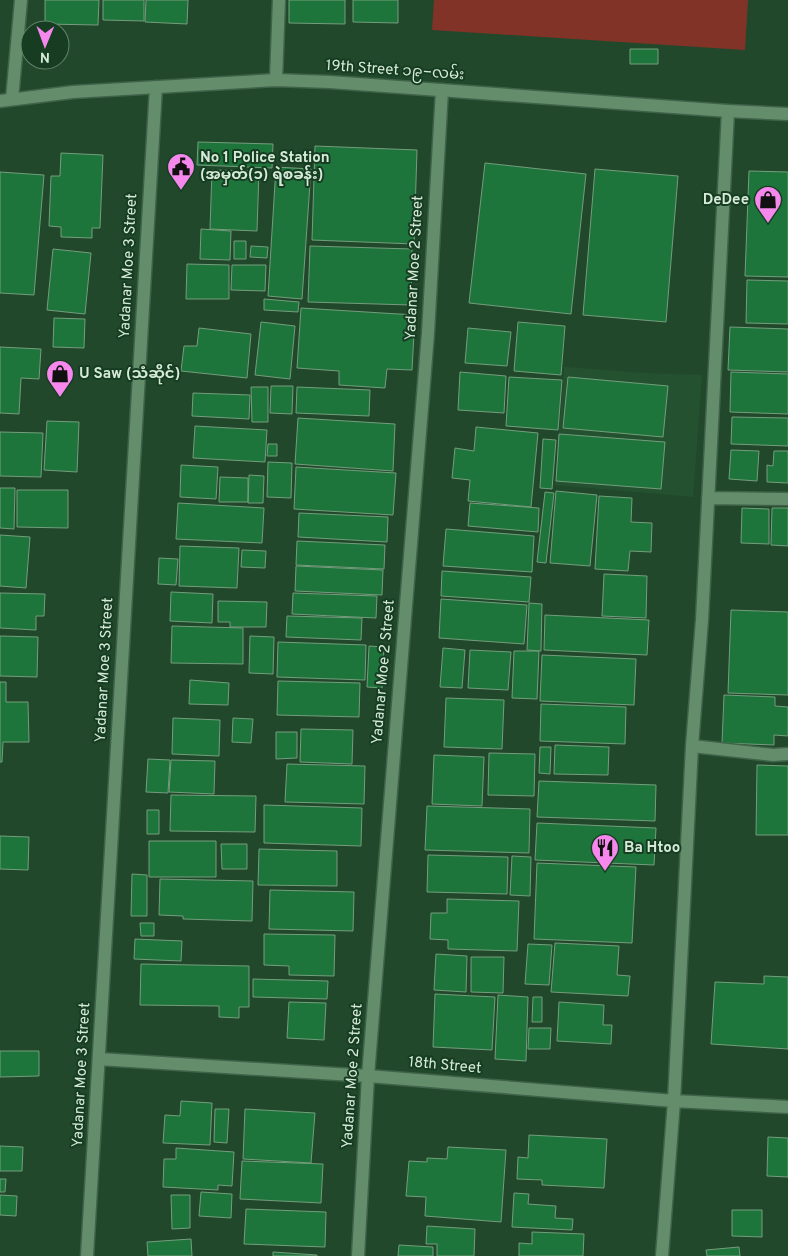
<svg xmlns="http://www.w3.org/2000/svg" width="788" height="1256" viewBox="0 0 788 1256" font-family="Overpass,'Noto Sans Myanmar',sans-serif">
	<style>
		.built { fill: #245230 }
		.green { fill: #823328 }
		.building { fill: #1e753b; stroke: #749d7c }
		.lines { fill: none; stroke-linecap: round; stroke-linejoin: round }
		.street-casing { stroke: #3f6349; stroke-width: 15 }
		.secondary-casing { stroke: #3f6349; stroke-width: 15 }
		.street { stroke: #648d6c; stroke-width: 12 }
		.secondary { stroke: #648d6c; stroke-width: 12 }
		.labels { text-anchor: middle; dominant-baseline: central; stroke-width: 4; stroke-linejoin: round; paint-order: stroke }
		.street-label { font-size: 15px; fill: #d5ead8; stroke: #163d21 }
		.poi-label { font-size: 15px; font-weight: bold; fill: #d5ead8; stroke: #163d21; text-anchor: start }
	</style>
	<rect width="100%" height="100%" fill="#21482b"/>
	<path class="built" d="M564,367L646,373L702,375L693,497L555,485Z"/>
	<path class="green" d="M434,0H748L745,50L432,30Z"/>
	<path class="building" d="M45,0H99L98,25L45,24Z
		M103,0H144V21L103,20Z
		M146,0H188L187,24L145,22Z
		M289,0H345V24L289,23Z
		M353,0H398V23L353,22Z
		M630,49H658V64H630Z
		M198,142L273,144L272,168L197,165Z
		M315,146L417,150L414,244L312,240Z
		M61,153L103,155L100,228H92V238L61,237V227L49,226L51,176H60Z
		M485,163L586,174L571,314L469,303Z
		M276,167L311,169L302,299L268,296Z
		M595,169L678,176L666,322L583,315Z
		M212,170L259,171L257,231L210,229Z
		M749,171L788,172V277L745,276Z
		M0,172L44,175L34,295L0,293Z
		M201,229L231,231L230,260L200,259Z
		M234,241H246V259H234Z
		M251,246L268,247L267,258L250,257Z
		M310,246L412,249L411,305L308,302Z
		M53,249L91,253L85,314L47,310Z
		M187,264L229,265V299H186Z
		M232,265H266L265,291L231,290Z
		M747,280L788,281V324L746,323Z
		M264,299L299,302L298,312L264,310Z
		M301,308L415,315L412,370L387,369L385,388L339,385V371L297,368Z
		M54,318L85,319L84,348L53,347Z
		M261,322L295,326L290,379L255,375Z
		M518,322L565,326L561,375L514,371Z
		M730,327L788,329V372L728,370Z
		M199,328L251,334L247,378L181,371L184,346H197Z
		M468,328L511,332L507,366L465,363Z
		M0,347L41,349L39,379L21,378L19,414L0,413Z
		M460,372L506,376L504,413L458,410Z
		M731,372L788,374V414L730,412Z
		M509,377L562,380L558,430L506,426Z
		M568,377L668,386L663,437L563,428Z
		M271,386H293L292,414L270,413Z
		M251,387H268V422H252Z
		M297,387L370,390L369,416L296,413Z
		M193,393L250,395L249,419L192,416Z
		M732,417L788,418V446L731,444Z
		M298,418L395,424L393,471L295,464Z
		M47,421L79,422L77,472L44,470Z
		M195,426L267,430L265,462L193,458Z
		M476,427L538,433L531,507L468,501L470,480L452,478L455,448L474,451Z
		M0,432L43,433L41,477L0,476Z
		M559,434L665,442L661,489L556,481Z
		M543,439L556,440L552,489L540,488Z
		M268,444H277V456H267Z
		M731,450L759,451L757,481L729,479Z
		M774,451H788V483L767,482V465L773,466Z
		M268,462L292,463L291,498L267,497Z
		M181,465L218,467L216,499L180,497Z
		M296,467L396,473L393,515L294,509Z
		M249,475L264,476L263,503H248Z
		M220,477L248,478V502H219Z
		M0,488H15L14,529L0,528Z
		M17,490H68V528L17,527Z
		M556,491L597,495L590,566L550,563Z
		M545,492L554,493L546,563L537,562Z
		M599,496L632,498L631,522L652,523L651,552L630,551L628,571L595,569Z
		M178,503L264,508L262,543L176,539Z
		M470,503L539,508L538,532L468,526Z
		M742,508L769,509V544L741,543Z
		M772,508H788V546L771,545Z
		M299,513L388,517L387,542L298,537Z
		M446,529L534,536L532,572L443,566Z
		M0,535L30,537L26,588L0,586Z
		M297,541L385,545L384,569L296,565Z
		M180,546L239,548L237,588L179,586Z
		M242,550L266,551L265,568L241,567Z
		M159,558L178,559L176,585L158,584Z
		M296,566L383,570L382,595L295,591Z
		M442,571L531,577L529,602L441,596Z
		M604,574L647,576L646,618L602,616Z
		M171,592L213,594L212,623L170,621Z
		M0,593L45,594L44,616H36V630L0,628Z
		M293,593L377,596L376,618L292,614Z
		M441,599L527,605L524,644L439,638Z
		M218,601L267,602L266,627H230V622H218Z
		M529,603L542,604L541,651L527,650Z
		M731,610L788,612V695L728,693Z
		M545,615L649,620L647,655L544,650Z
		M287,616L362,618L361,640L286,637Z
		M172,626L243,628V664L171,663Z
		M0,636L38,637L37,677L0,676Z
		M250,636L274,637L273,674L249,673Z
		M278,642L366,645L365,680L277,677Z
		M369,646L384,647L382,688L367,687Z
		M443,648L465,650L462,688L440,687Z
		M470,650L511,652L508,690L468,688Z
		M514,651H539L537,699L512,698Z
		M542,655L636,659L634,705L540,701Z
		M190,680L229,683L228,705L189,704Z
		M278,681L360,683L359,717L277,715Z
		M0,682H6V702H28L29,742H3L2,762H0Z
		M724,695L775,697V706L788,707V736L774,735V745L722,743Z
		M446,698L504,700L502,749L444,747Z
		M541,704L626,707L625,744L540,741Z
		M173,718L220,720L219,756L172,754Z
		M233,718L253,719L251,743L232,742Z
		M301,729L353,730L352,764L300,762Z
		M276,732H297V758L276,759Z
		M555,745L609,747L608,775L554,774Z
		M540,747H551L550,774L539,773Z
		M489,753L535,754L534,796L488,795Z
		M434,755L484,757L482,806L432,804Z
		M148,759L170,760L168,793L146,792Z
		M171,760L215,761L214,794L169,792Z
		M287,764L365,766L364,804L285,802Z
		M757,765L788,766V835H756Z
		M539,781L656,785L655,821L537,817Z
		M171,795L256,796L255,832L170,831Z
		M264,805L362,808L361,846L264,843Z
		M427,806L530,809L529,853L425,850Z
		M147,810H159V834H147Z
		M537,823L656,828L654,865L535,860Z
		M0,836L29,837L28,870L0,869Z
		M149,841H216V877H149Z
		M221,844H247V869H222Z
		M259,849L337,851V886L258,885Z
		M428,855L508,857L507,894L427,892Z
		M512,856L531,857L530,896L510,895Z
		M537,863L636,867L632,943L534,939Z
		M132,874L147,875V916H131Z
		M160,879L253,881L252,921L183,919V916L159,915Z
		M270,890L354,892L353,931L269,929Z
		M447,899L519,901L517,951L448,949V940L430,939L431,913H447Z
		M140,923H154V936H141Z
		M264,934L335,935L334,976L289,975V966L264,965Z
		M135,939L182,941L181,961L134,959Z
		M555,943L619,946L617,975L630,976L628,996L551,992Z
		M528,944L552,945L549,985L525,984Z
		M436,954L467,956L466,992L434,990Z
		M471,957H504L503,993L471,992Z
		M141,964L249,966V1007H239V1018L219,1017V1006L140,1005Z
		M764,976L788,977V1049L711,1044L715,982L764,984Z
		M253,979L328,981L327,999L253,997Z
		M435,994L495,997L492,1050L433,1047Z
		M498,995L528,997L526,1061L495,1059Z
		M533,997H542V1022H532Z
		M289,1002L326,1003L324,1040L287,1038Z
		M559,1002L604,1005L603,1025H612L611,1044L557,1041Z
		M529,1028H551L550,1049H528Z
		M0,1051H39V1076L0,1077Z
		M181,1101L212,1103L210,1145L163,1143L165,1115L180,1116Z
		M215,1109H229L227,1143L214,1142Z
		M245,1109L315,1113L311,1163L243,1159Z
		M529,1135L607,1139L604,1188L542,1185V1180L517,1179L518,1157L528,1158Z
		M768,1137L788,1138V1177L767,1176Z
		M0,1146L23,1147L22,1171H0Z
		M448,1147L506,1150L501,1222L425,1216L426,1197L406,1196L409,1161L427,1162V1158L447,1159Z
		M176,1148L234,1152L232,1186L218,1185V1190L163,1187L164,1159H176Z
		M242,1161L323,1164L321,1203L240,1199Z
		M0,1179H6L5,1192H0Z
		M201,1192L232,1194L231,1218L199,1216Z
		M514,1193L529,1194L528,1204L556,1206L555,1218L573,1219L572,1230L512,1227Z
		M0,1195L17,1196L16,1216L0,1215Z
		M171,1195H190V1228L172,1229Z
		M246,1209L326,1212L325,1247L244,1244Z
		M732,1210H762V1237L732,1236Z
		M427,1226L475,1229L474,1256H437V1244H426Z
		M532,1232L584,1234L583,1256H519V1243L532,1244Z
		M191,1239L192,1256H148L147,1242Z
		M399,1245L433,1247V1256H398Z
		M739,1247L740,1256H707L706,1250Z
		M273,1252L317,1255V1256H273Z"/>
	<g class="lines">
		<defs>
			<path id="street" d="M276,80L279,0
				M12,99L21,0
				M708,498L788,499
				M692,746L773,755L788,754
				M99,1059L368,1076L674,1101L788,1107
				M87,1256L156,87
				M358,1256L368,1076L428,333L442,90
				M662,1256L674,1101L692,746L702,620L728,111"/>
			<path id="secondary" d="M0,101L73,92L276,80L330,82L728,111L788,114"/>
		</defs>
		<use href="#street" class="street-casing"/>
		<use href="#secondary" class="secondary-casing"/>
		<use href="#street" class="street"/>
		<use href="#secondary" class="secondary"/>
	</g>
	<defs>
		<symbol id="civic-pin" viewBox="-11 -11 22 30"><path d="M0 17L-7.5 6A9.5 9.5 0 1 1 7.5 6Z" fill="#f688ed" stroke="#163d21"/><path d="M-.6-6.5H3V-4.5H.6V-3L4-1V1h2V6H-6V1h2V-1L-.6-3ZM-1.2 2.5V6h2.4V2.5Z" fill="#111"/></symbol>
		<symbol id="shop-pin" viewBox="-11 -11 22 30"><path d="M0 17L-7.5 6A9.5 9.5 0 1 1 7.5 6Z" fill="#f688ed" stroke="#163d21"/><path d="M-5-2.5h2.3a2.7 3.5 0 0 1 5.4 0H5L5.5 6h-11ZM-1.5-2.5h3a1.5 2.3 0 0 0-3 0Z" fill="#111"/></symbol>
		<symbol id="restaurant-pin" viewBox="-11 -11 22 30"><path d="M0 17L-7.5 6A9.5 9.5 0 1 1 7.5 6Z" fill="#f688ed" stroke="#163d21"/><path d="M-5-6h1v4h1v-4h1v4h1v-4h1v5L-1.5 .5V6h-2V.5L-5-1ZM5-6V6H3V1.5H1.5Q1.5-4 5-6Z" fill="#111"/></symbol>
	</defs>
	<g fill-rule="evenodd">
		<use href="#civic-pin" x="165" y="151" width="32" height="43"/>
		<use href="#shop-pin" x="752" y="184" width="32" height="43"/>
		<use href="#shop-pin" x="44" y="358" width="32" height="43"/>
		<use href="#restaurant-pin" x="589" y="832" width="32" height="43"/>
	</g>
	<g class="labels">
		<g class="street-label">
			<text transform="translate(395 71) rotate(4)">19th Street ၁၉−လမ်း</text>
			<text transform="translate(129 266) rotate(-87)">Yadanar Moe 3 Street</text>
			<text transform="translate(415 268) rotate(-87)">Yadanar Moe 2 Street</text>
			<text transform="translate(105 670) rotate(-87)">Yadanar Moe 3 Street</text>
			<text transform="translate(384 672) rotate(-85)">Yadanar Moe 2 Street</text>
			<text transform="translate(445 1066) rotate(5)">18th Street</text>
			<text transform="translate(82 1075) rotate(-87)">Yadanar Moe 3 Street</text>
			<text transform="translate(353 1076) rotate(-86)">Yadanar Moe 2 Street</text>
		</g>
		<g class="poi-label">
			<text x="200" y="158">No 1 Police Station<tspan x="200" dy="17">(အမှတ်(၁) ရဲစခန်း)</tspan></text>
			<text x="749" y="200" text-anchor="end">DeDee</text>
			<text x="79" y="374">U Saw (သံဆိုင်)</text>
			<text x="624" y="848">Ba Htoo</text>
		</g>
	</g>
	<g transform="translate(45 45) rotate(181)"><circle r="24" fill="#163d21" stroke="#62826a"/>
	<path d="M0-4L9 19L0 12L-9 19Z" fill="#f688ed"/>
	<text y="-8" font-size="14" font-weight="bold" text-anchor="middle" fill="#d5ead8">N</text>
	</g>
</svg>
